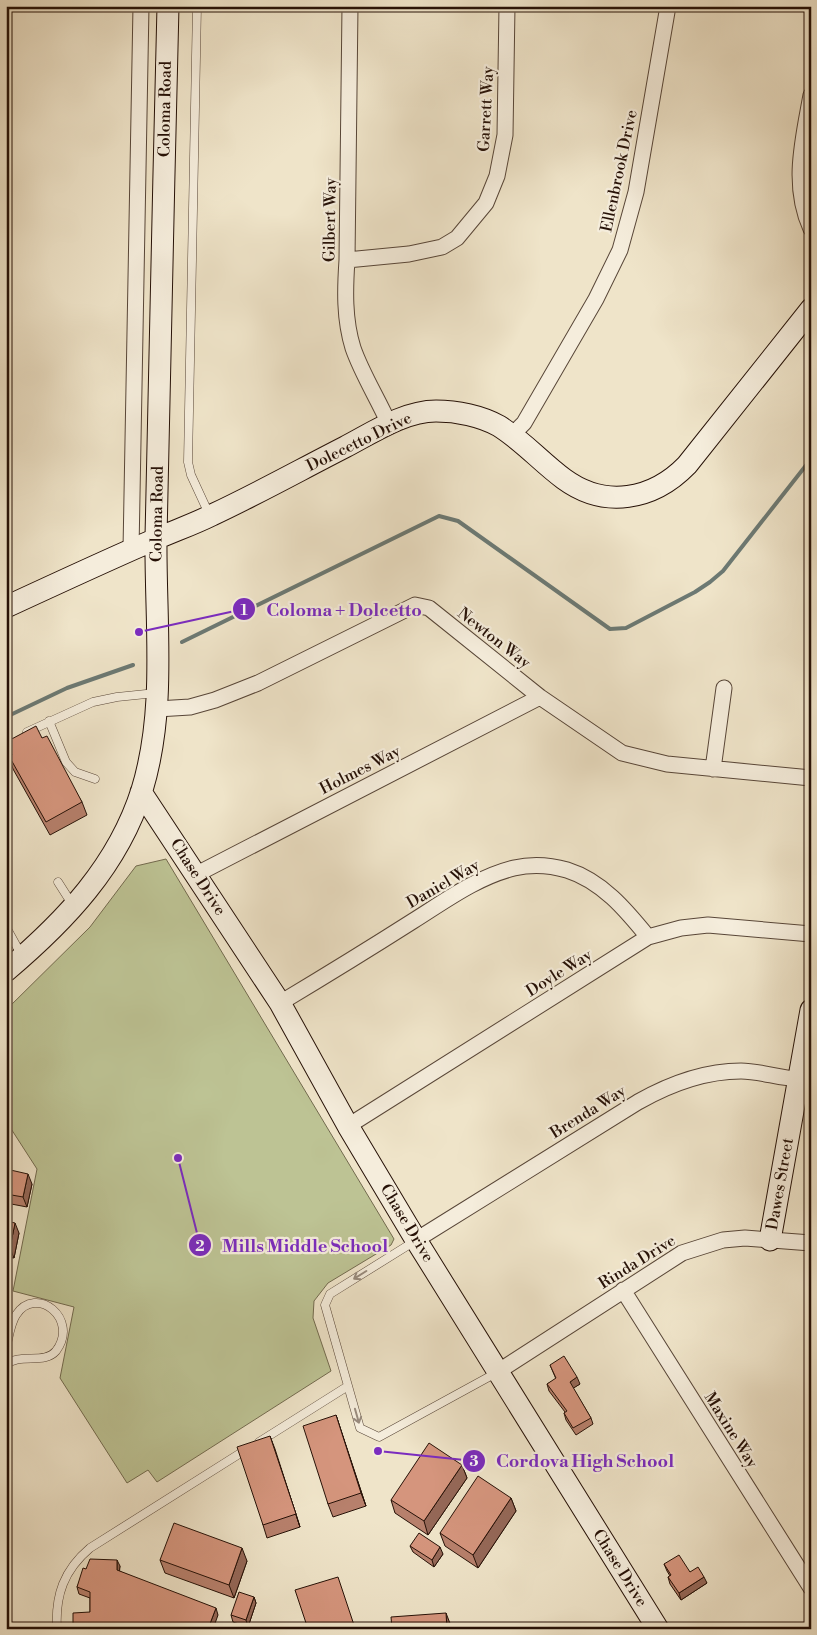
<svg xmlns="http://www.w3.org/2000/svg" width="817" height="1635" viewBox="0 0 817 1635" font-family="'Libre Bodoni',serif">
	<style>
		.green { fill: #bdc394; stroke: #726a4e }
		.lines { fill: none; stroke-linecap: round; stroke-linejoin: round }
		.stream { stroke: #6c7973; stroke-width: 4 }
		.lane-casing { stroke: #584638; stroke-width: 9 }
		.street-casing { stroke: #584638; stroke-width: 17 }
		.secondary-casing { stroke: #261107; stroke-width: 23 }
		.lane { stroke: #f5eddc; stroke-width: 8 }
		.street { stroke: #f5eddc; stroke-width: 15 }
		.secondary { stroke: #f5eddc; stroke-width: 21 }
		.wall { fill: #b7806c; stroke: #261107 }
		.shaded-wall { fill: #956858; stroke: #261107 }
		.building { fill: #d5957d; stroke: #261107 }
		.oneway { stroke: #988a7c }
		.labels { text-anchor: middle; dominant-baseline: central; stroke-width: 4.5; stroke-linejoin: round; paint-order: stroke }
		.street-label { font-size: 16px; fill: #261107; stroke: #f5eddc }
		.leader { fill: none; stroke: #7b2cbf; stroke-width: 2 }
		.callout-dot { fill: #7b2cbf; stroke: #f5eddc; stroke-width: 2 }
		.mark-label { font-size: 15px; text-anchor: middle; font-weight: bold; fill: #fff }
		.callout-label { font-size: 18px; text-anchor: middle; font-weight: bold; fill: #7b2cbf; stroke: #f5eddc; stroke-width: 4.5; stroke-linejoin: round; paint-order: stroke }
	</style>
	<rect width="100%" height="100%" fill="#efe4c9"/>
	<filter id="stains"><feTurbulence type="fractalNoise" baseFrequency=".004" numOctaves="4"/><feColorMatrix values="0 0 0 0 .2 0 0 0 0 .09 0 0 0 0 .02 0 0 0 .5 -.17"/></filter>
	<radialGradient id="worn" r=".72"><stop offset=".6" stop-color="#630" stop-opacity="0"/><stop offset="1" stop-color="#630" stop-opacity=".3"/></radialGradient>
	<path class="green" d="M166,859L394,1239L391,1245L328,1283L314,1301L313,1318L331,1371L157,1482L148,1470L127,1483L60,1378L74,1307L13,1291L37,1169L6,1121V1010L90,927L136,866Z"/>
	<g class="lines">
		<path class="stream" d="M182,642L439,516L458,521L610,629L626,628L695,592L710,582L723,571L811,459
			M6,717L67,688L133,665"/>
		<defs>
			<path id="lane" d="M197,6L188,462L191,475L209,514
				M49,721L66,762L75,772L95,779
				M27,732L93,702L117,697L156,693
				M58,882L72,904
				M6,927L22,956
				M415,1241L330,1294L325,1305L360,1428L379,1437L496,1373
				M6,1348C9,1337 10,1325 16,1315C36,1284 80,1319 56,1351C44,1365 20,1352 6,1365
				M259,1442L348,1386
				M57,1629C55,1595 64,1570 90,1548L247,1449"/>
			<path id="street" d="M350,6L347,260C345,289 344,319 353,348C362,374 378,399 389,424
				M811,95C803,140 791,185 811,229
				M347,260L409,254L442,247L457,238L486,203L497,176L505,135L507,6
				M512,435L524,423L596,299L620,250L636,192L668,6
				M131,550L141,6
				M157,709L190,707L215,700L258,683L415,605L429,608L540,697L622,753L667,764L811,778
				M713,769L724,688
				M197,874L540,697
				M280,1003C325,976 369,949 413,921C445,901 477,877 514,868C531,864 550,865 567,870C602,881 626,910 648,937
				M348,1126L648,937L681,928L708,925L811,934
				M416,1240L638,1102C668,1085 705,1071 741,1071C759,1071 779,1078 798,1079
				M623,1290L811,1588
				M499,1371L682,1253L723,1240L745,1238L811,1243"/>
			<path id="secondary" d="M6,607C56,584 105,561 156,539C174,531 194,524 212,515C257,494 300,470 345,447C372,433 404,411 436,411C457,411 481,416 499,426C523,441 541,462 564,479C605,509 653,500 687,465L811,309
				M141,792L280,1003L348,1126L416,1240L658,1629
				M6,971C65,921 118,866 142,790C167,708 155,621 156,537C159,360 164,183 168,6
				M770,1240L811,1010"/>
		</defs>
		<use href="#lane" class="lane-casing"/>
		<use href="#street" class="street-casing"/>
		<use href="#secondary" class="secondary-casing"/>
		<use href="#lane" class="lane"/>
		<use href="#street" class="street"/>
		<use href="#secondary" class="secondary"/>
	</g>
	<path class="wall" d="M42,738L82,802L87,815L50,835L13,769L6,747V742Z
		M6,1169L32,1184L27,1207L6,1203Z
		M6,1221L19,1233L14,1258L6,1257Z
		M550,1365L580,1384L573,1388L591,1418L593,1424L576,1435L566,1420L564,1413L565,1412L549,1391L547,1384L556,1379Z
		M336,1415L366,1506L333,1517L328,1504Z
		M270,1436L300,1527L267,1538L263,1525Z
		M462,1465L467,1478L428,1535L395,1513L391,1500Z
		M511,1498L516,1511L478,1568L445,1546L440,1533Z
		M410,1546L443,1554L434,1567L413,1552Z
		M160,1560L247,1561L234,1598L165,1573Z
		M664,1564L690,1572L707,1583L681,1600L670,1584L668,1577L670,1576L667,1571Z
		M120,1566L119,1571L218,1615L90,1612V1598L79,1594L77,1587L86,1569Z
		M254,1597L256,1603L248,1627L233,1622L231,1615Z"/>
	<path class="shaded-wall" d="M28,1174L32,1184L27,1207L23,1197Z
		M15,1223L19,1233L14,1258L10,1248Z
		M577,1377L580,1384L572,1389L570,1382Z
		M336,1415L340,1428L366,1506L361,1493Z
		M270,1436L275,1449L300,1527L296,1514Z
		M462,1465L467,1478L428,1535L424,1521Z
		M511,1498L516,1511L478,1568L473,1555Z
		M440,1547L443,1554L434,1567L432,1560Z
		M242,1548L247,1561L234,1598L229,1585Z
		M117,1560L120,1566L119,1577L117,1570Z
		M704,1577L707,1583L681,1600L679,1593Z
		M254,1597L256,1603L248,1627L246,1620Z
		M216,1608L218,1615L213,1629H208Z
		M446,1613L451,1626V1629H447Z"/>
	<path class="building" d="M36,726L42,738L47,736L82,802L46,822L9,756L12,755L6,745V742Z
		M6,1169L28,1174L23,1197L6,1194Z
		M6,1221L15,1223L10,1248L6,1247Z
		M564,1356L577,1377L570,1382L591,1418L573,1428L564,1413L567,1411L547,1384L556,1378L550,1365Z
		M336,1415L361,1493L328,1504L303,1426Z
		M270,1436L296,1514L263,1525L237,1447Z
		M429,1443L462,1465L424,1521L391,1500Z
		M478,1476L511,1498L473,1555L440,1533Z
		M174,1523L242,1548L229,1585L160,1560Z
		M419,1533L440,1547L432,1560L410,1546Z
		M679,1555L690,1572L698,1567L704,1577L679,1593L668,1577L671,1575L664,1564Z
		M90,1559L117,1560V1570L216,1608L208,1629H73V1613L90,1612V1592L77,1587L83,1568L86,1569Z
		M338,1577L355,1628L352,1629H308L295,1590Z
		M239,1592L254,1597L246,1620L231,1615Z
		M446,1613L447,1629H392L391,1617Z"/>
	<defs><path id="oneway-shaft" d="M-6 0H5M1.5-3L5.5 0L1.5 3" fill="none" stroke-width="1.6" stroke-linecap="round" stroke-linejoin="round" transform="scale(1.25)"/></defs>
	<g class="oneway">
		<use href="#oneway-shaft" transform="translate(360 1275) rotate(148)"/>
		<use href="#oneway-shaft" transform="translate(357 1416) rotate(74)"/>
	</g>
	<g class="labels">
		<g class="street-label">
			<text transform="translate(165 109) rotate(-89)">Coloma Road</text>
			<text transform="translate(486 109) rotate(-87)">Garrett Way</text>
			<text transform="translate(619 171) rotate(-78)">Ellenbrook Drive</text>
			<text transform="translate(330 220) rotate(-89)">Gilbert Way</text>
			<text transform="translate(359 442) rotate(-26)">Dolecetto Drive</text>
			<text transform="translate(157 514) rotate(-89)">Coloma Road</text>
			<text transform="translate(494 638) rotate(38)">Newton Way</text>
			<text transform="translate(360 770) rotate(-27)">Holmes Way</text>
			<text transform="translate(198 877) rotate(57)">Chase Drive</text>
			<text transform="translate(443 884) rotate(-30)">Daniel Way</text>
			<text transform="translate(559 973) rotate(-32)">Doyle Way</text>
			<text transform="translate(588 1112) rotate(-32)">Brenda Way</text>
			<text transform="translate(780 1184) rotate(-80)">Dawes Street</text>
			<text transform="translate(407 1223) rotate(59)">Chase Drive</text>
			<text transform="translate(637 1262) rotate(-32)">Rinda Drive</text>
			<text transform="translate(731 1430) rotate(58)">Maxine Way</text>
			<text transform="translate(620 1568) rotate(58)">Chase Drive</text>
		</g>
	</g>
	<path class="leader" d="M139 632L244 609M178 1158L200 1245M378 1451L474 1461"/>
	<g class="callout-dot">
		<circle cx="139" cy="632" r="5"/>
		<circle cx="178" cy="1158" r="5"/>
		<circle cx="378" cy="1451" r="5"/>
		<circle cx="244" cy="609" r="12"/>
		<circle cx="200" cy="1245" r="12"/>
		<circle cx="474" cy="1461" r="12"/>
	</g>
	<g class="mark-label">
		<text x="244" y="615">1</text>
		<text x="200" y="1251">2</text>
		<text x="474" y="1466">3</text>
	</g>
	<g class="callout-label">
		<text x="344" y="616">Coloma + Dolcetto</text>
		<text x="305" y="1252">Mills Middle School</text>
		<text x="585" y="1467">Cordova High School</text>
	</g>
	<rect width="817" height="1635" fill="none" stroke="#efe4c9" stroke-width="25"/>
	<rect x="8" y="8" width="802" height="1620" fill="none" stroke="#261107" stroke-width="2.5"/>
	<rect x="12" y="12" width="792" height="1610" fill="none" stroke="#261107"/>
	<rect width="100%" height="100%" filter="url(#stains)"/>
	<rect width="100%" height="100%" fill="url(#worn)"/>
</svg>
